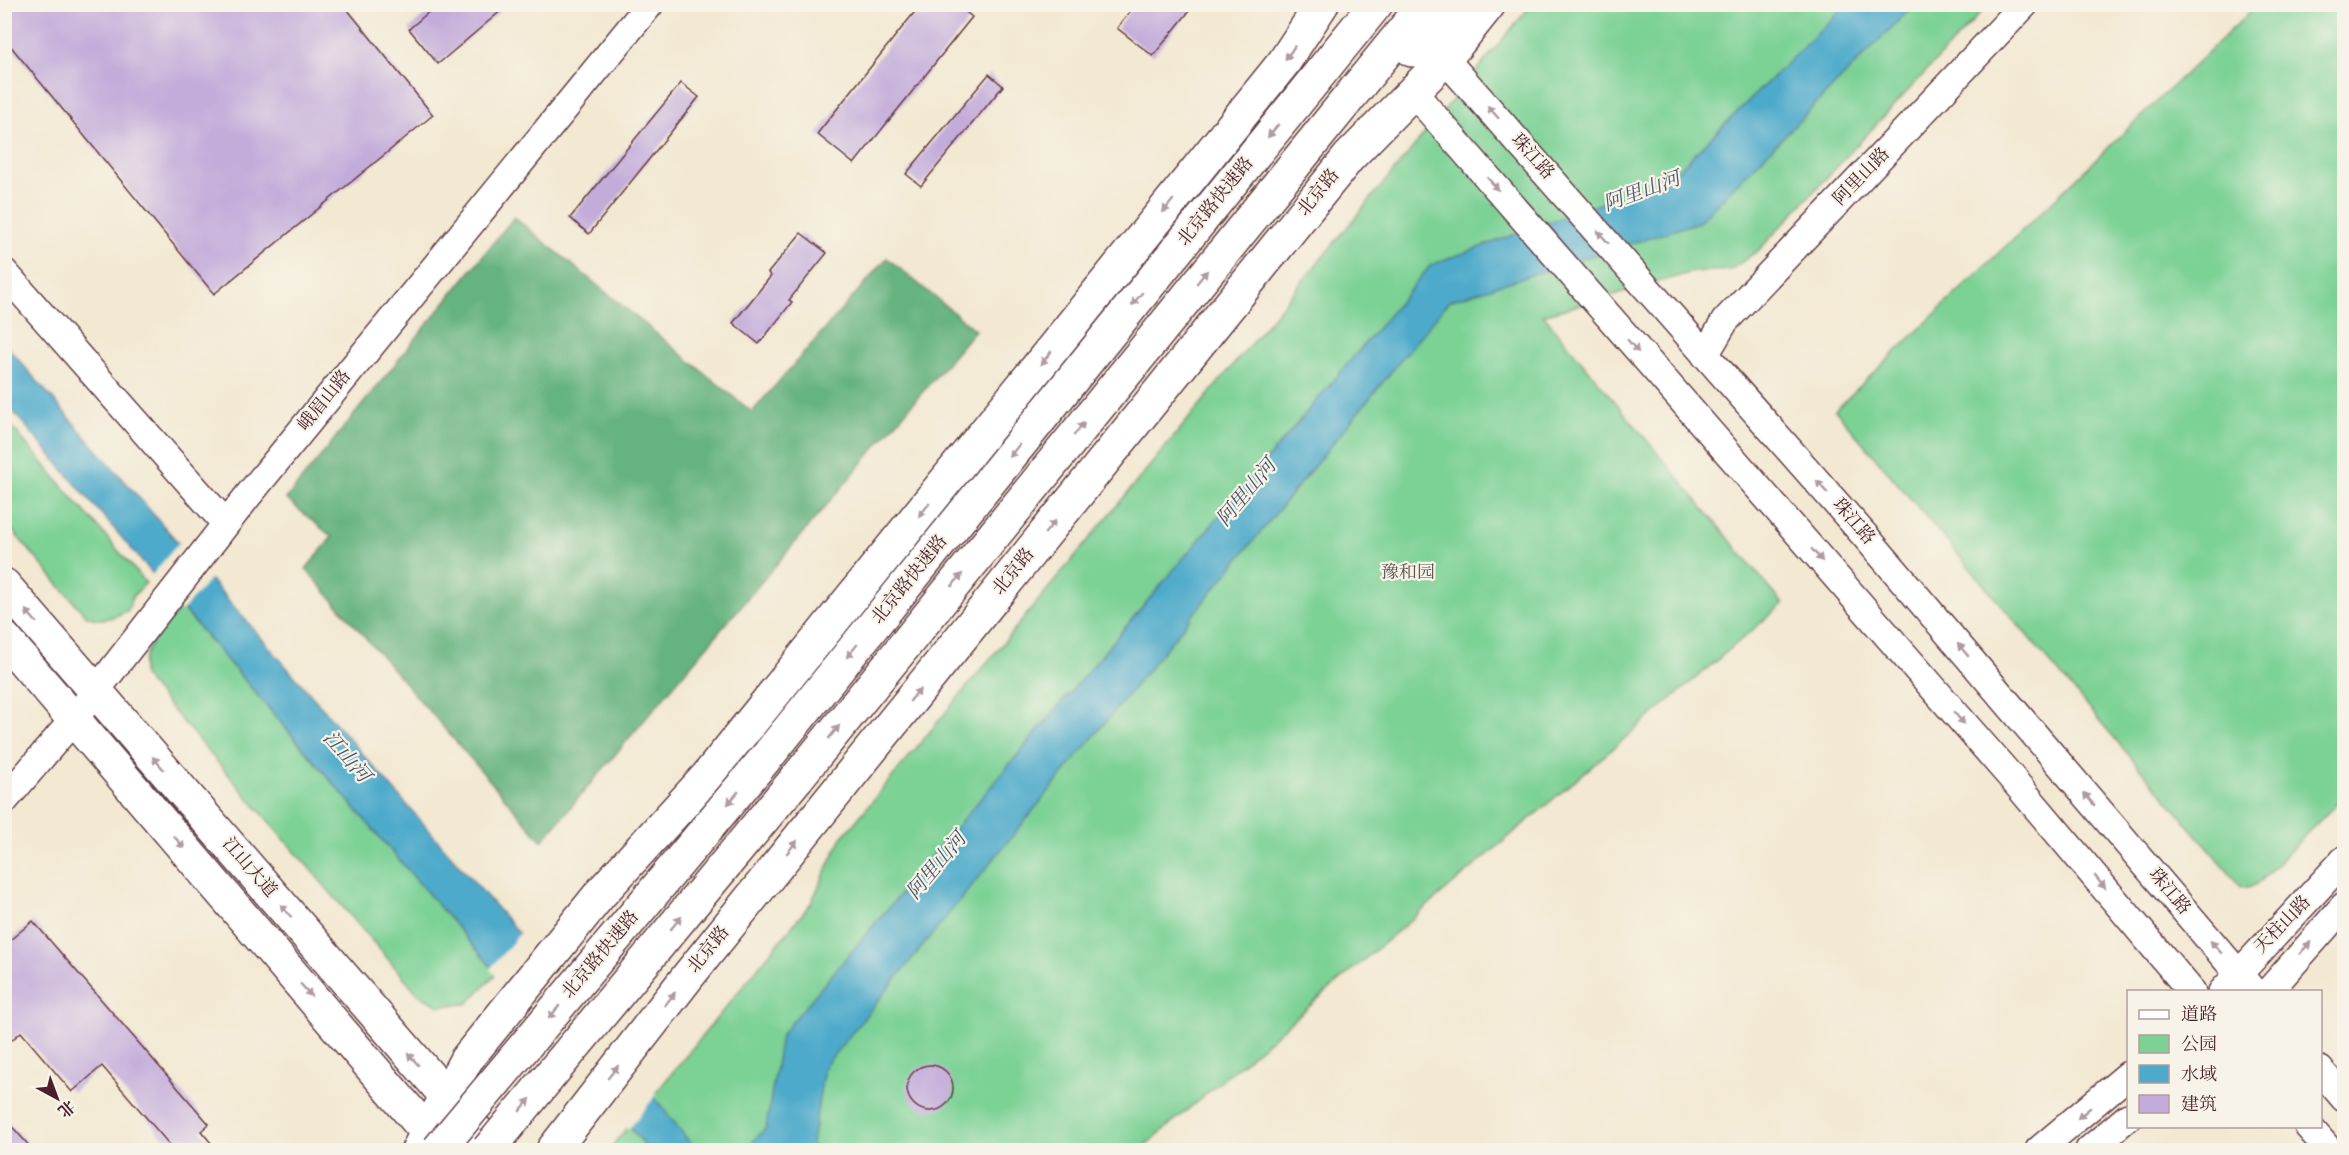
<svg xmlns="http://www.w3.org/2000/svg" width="2349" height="1155" viewBox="0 0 2349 1155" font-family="'IM FELL English','Noto Serif SC',serif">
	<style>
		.green { fill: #7cd195; stroke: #637860; stroke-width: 1.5 }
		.forest { fill: #65b37e; stroke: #586954; stroke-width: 1.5 }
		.water { fill: #4daacb; stroke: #4c647b; stroke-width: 1.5 }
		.pier { fill: #f3e8d1 }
		.building { fill: #c3abda }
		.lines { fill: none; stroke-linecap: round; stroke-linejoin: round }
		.minor-casing { stroke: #633d44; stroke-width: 30 }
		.major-casing { stroke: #633d44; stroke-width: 36 }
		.highway-casing { stroke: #633d44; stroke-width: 36 }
		.minor { stroke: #fff; stroke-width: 27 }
		.major { stroke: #fff; stroke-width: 33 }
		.highway { stroke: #fff; stroke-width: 33 }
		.highway-bridge-casing { stroke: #633d44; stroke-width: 36; stroke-linecap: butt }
		.highway-bridge { stroke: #fff; stroke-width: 33 }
		.oneway { fill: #ae9aa0 }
		.labels { text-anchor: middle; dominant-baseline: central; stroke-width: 4.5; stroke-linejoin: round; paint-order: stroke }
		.street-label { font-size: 18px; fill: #4a1f2b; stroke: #f7f3e8 }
		.park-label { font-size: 18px; fill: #59544b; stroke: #f7f3e8 }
		.water-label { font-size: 20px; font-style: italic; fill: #4b576b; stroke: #f7f3e8 }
	</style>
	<rect width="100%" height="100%" fill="#f7f3e8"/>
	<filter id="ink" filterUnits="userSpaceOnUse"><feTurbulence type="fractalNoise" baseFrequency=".0167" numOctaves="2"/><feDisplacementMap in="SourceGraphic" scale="12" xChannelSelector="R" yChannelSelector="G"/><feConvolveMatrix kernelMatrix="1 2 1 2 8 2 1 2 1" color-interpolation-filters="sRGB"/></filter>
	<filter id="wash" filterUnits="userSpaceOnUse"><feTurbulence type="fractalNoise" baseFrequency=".008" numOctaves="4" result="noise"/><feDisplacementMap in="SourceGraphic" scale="24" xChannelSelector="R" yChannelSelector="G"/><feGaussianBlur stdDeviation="1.35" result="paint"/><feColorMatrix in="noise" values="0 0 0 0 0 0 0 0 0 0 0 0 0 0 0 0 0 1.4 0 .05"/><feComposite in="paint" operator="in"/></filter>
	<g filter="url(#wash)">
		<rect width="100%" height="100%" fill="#f3e8d1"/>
		<path class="green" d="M1531,5H1988L1759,250L1730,270L1693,272L1543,315L1783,604L1140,1150H609L811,903L841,839Z
			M2257,5H2344V796L2256,885L2242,888L1835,410Z
			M5,419L146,583L132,597L128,610C113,618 100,623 85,615L5,522Z
			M181,607L497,973L467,1004L439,1006L419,995L143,676C139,648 165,627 181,607Z"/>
		<path class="forest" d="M514,217L752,412L887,258L975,330L542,841L306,569L332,537L286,499Z"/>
		<path class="water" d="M1846,5H1914L1699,222L1449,301L824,1067L811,1150H745L766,1128L781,1035L1431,265L1670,178Z
			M4,343L584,1008L696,1150H649L5,402Z"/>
		<path class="pier" d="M181,540L212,577L181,612L151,576Z
			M521,932L586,1006L656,1095L628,1130L490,969Z"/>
		<g id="blocks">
			<path class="building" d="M4,4H343L433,115L214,294L4,38Z
				M438,4H509L438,64L409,29Z
				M921,4H956L972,17L854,164L817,134Z
				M1136,4H1195L1153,56L1117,28Z
				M989,74L1003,86L921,186L906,174Z
				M681,83L699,97L589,234L570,218Z
				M801,233L827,253L789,300L792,302L759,344L733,323L771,276L768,273Z
				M33,921L209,1124L201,1131L217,1150H174L102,1066L72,1092L21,1032L4,1047V945Z
				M907 1088a23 23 0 1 1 46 0a23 23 0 1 1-46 0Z
				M4,1118L16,1131L33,1150H4Z"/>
		</g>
	</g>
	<g filter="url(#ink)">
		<use href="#blocks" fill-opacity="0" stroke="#633d44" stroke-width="1.5"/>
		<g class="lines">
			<defs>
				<path id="minor" d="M1445,59L1866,537L2254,992
					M1413,92L2010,776L2192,992
					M4,272L226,524
					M1705,355L1725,321L2025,4
					M4,801L74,719L247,497L650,4
					M2222,992L2344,860
					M2268,992L2344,906
					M2320,1070L2344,1098
					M2308,1126L2329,1150
					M2039,1150L2128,1075
					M2089,1150L2128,1117"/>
				<path id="major" d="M4,585L493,1150
					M4,638L440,1147
					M418,1150L466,1060L601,893L706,778L1284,62L1322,4
					M553,1150L689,975L1349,157L1445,59L1489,4"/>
				<path id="highway" d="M1412,50L1434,30L1455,4
					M770,753L1376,4
					M797,778L1425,4"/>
			</defs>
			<use href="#minor" class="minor-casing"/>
			<use href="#major" class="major-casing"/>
			<use href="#highway" class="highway-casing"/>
			<use href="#minor" class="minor"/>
			<use href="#major" class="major"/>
			<use href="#highway" class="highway"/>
			<defs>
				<path id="highway-bridge" d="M438,1150L770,753
					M488,1150L797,778"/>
			</defs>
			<use href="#highway-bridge" class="highway-bridge-casing"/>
			<use href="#highway-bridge" class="highway-bridge"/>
		</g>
		<defs><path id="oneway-solid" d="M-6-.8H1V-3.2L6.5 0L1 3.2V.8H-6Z" transform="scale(1.5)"/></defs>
		<g class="oneway">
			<use href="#oneway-solid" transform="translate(1290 53) rotate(124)"/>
			<use href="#oneway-solid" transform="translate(1493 112) rotate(-132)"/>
			<use href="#oneway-solid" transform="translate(1273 131) rotate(129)"/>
			<use href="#oneway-solid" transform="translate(1493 184) rotate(49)"/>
			<use href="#oneway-solid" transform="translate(1168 206) rotate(129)"/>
			<use href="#oneway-solid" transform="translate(1603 237) rotate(-131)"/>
			<use href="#oneway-solid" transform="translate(1202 277) rotate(-51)"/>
			<use href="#oneway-solid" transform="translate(1137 299) rotate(129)"/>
			<use href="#oneway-solid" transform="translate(1633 346) rotate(49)"/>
			<use href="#oneway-solid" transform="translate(1046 358) rotate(129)"/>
			<use href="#oneway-solid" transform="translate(1079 429) rotate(-51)"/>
			<use href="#oneway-solid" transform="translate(1014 451) rotate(129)"/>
			<use href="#oneway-solid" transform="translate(1822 487) rotate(-132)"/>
			<use href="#oneway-solid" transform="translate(924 510) rotate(129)"/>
			<use href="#oneway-solid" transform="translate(1050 527) rotate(-51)"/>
			<use href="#oneway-solid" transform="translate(1817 555) rotate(49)"/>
			<use href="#oneway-solid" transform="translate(957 580) rotate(-51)"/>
			<use href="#oneway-solid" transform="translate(31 616) rotate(-131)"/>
			<use href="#oneway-solid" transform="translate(1963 650) rotate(-130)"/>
			<use href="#oneway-solid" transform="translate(852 651) rotate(129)"/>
			<use href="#oneway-solid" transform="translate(915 695) rotate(-51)"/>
			<use href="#oneway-solid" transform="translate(1959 718) rotate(49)"/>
			<use href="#oneway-solid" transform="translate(834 732) rotate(-51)"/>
			<use href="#oneway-solid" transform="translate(158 763) rotate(-131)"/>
			<use href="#oneway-solid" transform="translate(733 798) rotate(130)"/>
			<use href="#oneway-solid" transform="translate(2089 799) rotate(-130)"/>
			<use href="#oneway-solid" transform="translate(179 842) rotate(49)"/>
			<use href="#oneway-solid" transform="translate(792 847) rotate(-51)"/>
			<use href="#oneway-solid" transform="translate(2100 882) rotate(50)"/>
			<use href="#oneway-solid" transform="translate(286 911) rotate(-131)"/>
			<use href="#oneway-solid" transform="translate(676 923) rotate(-50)"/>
			<use href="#oneway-solid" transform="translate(2216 947) rotate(-131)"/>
			<use href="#oneway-solid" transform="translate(2305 948) rotate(-48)"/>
			<use href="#oneway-solid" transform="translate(306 990) rotate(49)"/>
			<use href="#oneway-solid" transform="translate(670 999) rotate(-52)"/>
			<use href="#oneway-solid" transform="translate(554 1012) rotate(130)"/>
			<use href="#oneway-solid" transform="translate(413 1059) rotate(-131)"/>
			<use href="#oneway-solid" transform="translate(613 1072) rotate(-51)"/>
			<use href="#oneway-solid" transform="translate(525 1105) rotate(-50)"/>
			<use href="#oneway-solid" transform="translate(2084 1113) rotate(140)"/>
		</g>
	</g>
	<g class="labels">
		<g class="street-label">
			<text transform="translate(1532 157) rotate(48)">珠江路</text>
			<text transform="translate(1862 177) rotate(-46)">阿里山路</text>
			<text transform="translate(1319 193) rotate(-51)">北京路</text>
			<text transform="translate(1216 202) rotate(-51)">北京路快速路</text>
			<text transform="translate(325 401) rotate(-51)">峨眉山路</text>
			<text transform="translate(1853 522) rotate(49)">珠江路</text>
			<text transform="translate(1014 572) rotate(-51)">北京路</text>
			<text transform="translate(910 580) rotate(-51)">北京路快速路</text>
			<text transform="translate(249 868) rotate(49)">江山大道</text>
			<text transform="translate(2169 892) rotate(50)">珠江路</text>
			<text transform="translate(2283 925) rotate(-46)">天柱山路</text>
			<text transform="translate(709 950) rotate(-51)">北京路</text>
			<text transform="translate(601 955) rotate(-50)">北京路快速路</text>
		</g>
		<g class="park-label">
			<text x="1408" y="573">豫和园</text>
		</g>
		<g class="water-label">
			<text transform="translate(1642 192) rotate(-20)">阿里山河</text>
			<text transform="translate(1247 493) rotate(-50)">阿里山河</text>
			<text transform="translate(346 757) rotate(49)">江山河</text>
			<text transform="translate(937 866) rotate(-50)">阿里山河</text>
		</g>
	</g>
	<rect width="2349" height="1155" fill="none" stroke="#f7f3e8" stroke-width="24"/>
	<rect x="2127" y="990" width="195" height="138" fill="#f7f3e8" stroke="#b29e9c" stroke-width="1.5"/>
	<rect x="2139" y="1010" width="30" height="9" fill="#ffffff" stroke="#b29e9c" stroke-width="1.5"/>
	<text x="2181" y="1020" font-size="18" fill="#4a1f2b">道路</text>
	<rect x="2139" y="1035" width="30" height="18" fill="#7cd195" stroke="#b29e9c" stroke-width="1.5"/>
	<text x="2181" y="1050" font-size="18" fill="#4a1f2b">公园</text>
	<rect x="2139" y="1065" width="30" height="18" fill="#4daacb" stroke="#b29e9c" stroke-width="1.5"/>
	<text x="2181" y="1080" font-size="18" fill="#4a1f2b">水域</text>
	<rect x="2139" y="1095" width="30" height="18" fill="#c3abda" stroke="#b29e9c" stroke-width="1.5"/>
	<text x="2181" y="1110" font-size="18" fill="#4a1f2b">建筑</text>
	<g transform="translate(57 1098) rotate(139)" stroke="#f7f3e8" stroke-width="4.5" paint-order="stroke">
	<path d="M0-4.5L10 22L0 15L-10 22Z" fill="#4a1f2b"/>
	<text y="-9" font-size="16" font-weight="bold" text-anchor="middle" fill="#4a1f2b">北</text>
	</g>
</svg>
